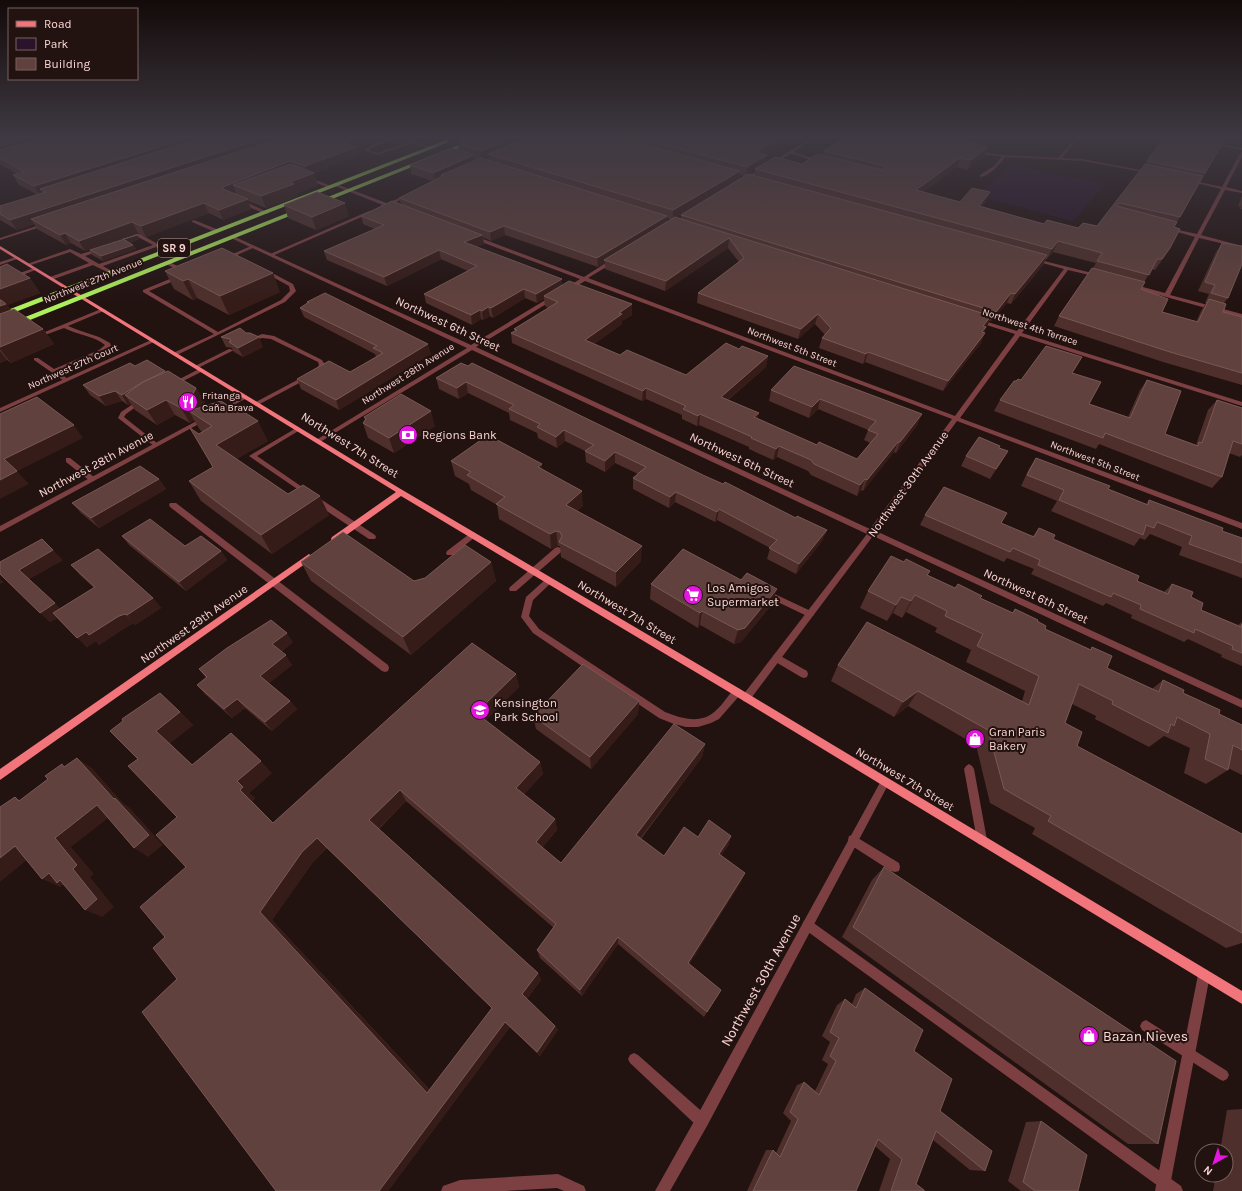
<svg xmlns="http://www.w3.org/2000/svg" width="1242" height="1191" viewBox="0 0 1242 1191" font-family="Karla,sans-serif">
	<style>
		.green { fill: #29142b }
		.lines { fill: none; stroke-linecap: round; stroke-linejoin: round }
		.lane { fill: #7d4042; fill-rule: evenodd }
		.street { fill: #7d4042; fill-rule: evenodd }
		.secondary { fill: #f2757c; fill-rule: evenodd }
		.highway { fill: #aeef5c; fill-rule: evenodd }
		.wall { fill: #4e2f2b; fill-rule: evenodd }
		.shaded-wall { fill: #351c18 }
		.building { fill: #61413d; stroke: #795855; fill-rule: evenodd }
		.labels { text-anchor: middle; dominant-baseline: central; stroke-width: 4; stroke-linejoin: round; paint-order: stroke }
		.far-street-label { font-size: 10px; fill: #fbd7d5; stroke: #221210 }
		.far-poi-label { font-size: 10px; fill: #fbd7d5; stroke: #221210; text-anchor: start }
		.shield { fill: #221210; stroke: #ba9c9a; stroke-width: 1 }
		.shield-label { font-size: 11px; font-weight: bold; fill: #fbd7d5 }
		.street-label { font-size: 12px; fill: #fbd7d5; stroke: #221210 }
		.poi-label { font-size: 12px; fill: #fbd7d5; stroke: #221210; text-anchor: start }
		.near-street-label { font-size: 14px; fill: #fbd7d5; stroke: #221210 }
		.near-poi-label { font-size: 14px; fill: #fbd7d5; stroke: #221210; text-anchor: start }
	</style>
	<rect width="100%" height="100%" fill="#221210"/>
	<path class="green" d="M1013,164L1091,182H1099L1104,186L1073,221L977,196Z"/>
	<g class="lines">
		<path class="lane" d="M394,137H403L433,148L431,149L413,143L377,155L364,150L375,143ZM398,138L410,142L377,153L369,150L377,145Z
			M979,137H983L966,151H964V149Z
			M1076,137H1080L1061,159H1059V157Z
			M791,151L821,161L822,162L819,163L790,153Z
			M1003,155L1006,156C1000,164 990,176 980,177V175L994,166Z
			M308,177L331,186L332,187L329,188L307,179Z
			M408,194L411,195L385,207L381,206Z
			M238,200H242L269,213L265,214L238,202Z
			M369,211L373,212L272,256L268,255Z
			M194,220L219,230V231L215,232L192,222V221Z
			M136,234H140L170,251L166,252L156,247L103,266L113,272V274H111L93,265L54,279H50V277L89,263L70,252L31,265L27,264L70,249L81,254L101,248L103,249V250L85,256L99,264L153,245L138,237L127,240L125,239Z
			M251,246L255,247L228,259L224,258Z
			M16,257L20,258L0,265V262Z
			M166,262H170L186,271L182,272L166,264Z
			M34,268L38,269L0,284V280Z
			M261,273L274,274L293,284L296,291L285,302L177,355H173V353L214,334L143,292V290L177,276H181V278L149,291L218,332L281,300L290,291L289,286L271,276L261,275Z
			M101,309L106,310L68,326L78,330L99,337L110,343L111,346L103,352L58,372L68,379V381H64L34,360V358H38L54,369L99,350L105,345C95,336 77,335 64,328L45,335L40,334Z
			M262,334L274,336L322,360L325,365L320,372L256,406L253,404L254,403L316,370L319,365L318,362L271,339L262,338L251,342L248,340Z
			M229,349L234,350L198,368L193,367Z
			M201,368L204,370L203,371L173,386L170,384Z
			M142,398L145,400L144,401L126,414L124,417L158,444V446H154L118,418L121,412Z
			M298,427L301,429L300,430L257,456L308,491L310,493L306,495L249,456Z
			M66,458H70L94,477L95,479L94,481H90L66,462Z
			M313,498H319L375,535L376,537L375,539H369L313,502L312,500Z
			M170,503H176L388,665L389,668L388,671L385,672L382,671L170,507L169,505Z
			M472,532L475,533L476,535L475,537L453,555H447L446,553L447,551Z
			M558,547L561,548L562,550L561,552L516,591H510L509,589L510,587L555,548Z
			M549,578L553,581L533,600L529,616L539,629L665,712C680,718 699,724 713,713C721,707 727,697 734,689L737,688L740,689L741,692L740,695L719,719L711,723L698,727H686L674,724L659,718L533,633L521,617L526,597L546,579Z
			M766,590L813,612L814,614L813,616H807L763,595L762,593L763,591Z
			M777,654L807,671L808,674L807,677L804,678L801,677L774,661L773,658L774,655Z
			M969,764L972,766L974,769L987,840L986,844L982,845L978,844L977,840L964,769L966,766Z
			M853,835L899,863L900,867L899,871L895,872L891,871L849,844L848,840L849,836Z
			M808,919L1181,1186L1183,1191H1165L804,929L802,925L804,921Z
			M1146,1020L1227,1071L1229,1075L1227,1079L1223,1081L1219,1079L1142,1030L1140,1026L1142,1022Z
			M634,1053L638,1055L707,1116L708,1121L707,1126L702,1127L697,1126L630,1063L628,1059L630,1055Z
			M558,1174L584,1186L586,1191H564L557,1188L505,1191H441L443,1186L460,1180Z"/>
		<path class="street" d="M785,137H791L807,141L813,137H818L744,182H742V180L805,142Z
			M1211,142L1242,148V150L1210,144Z
			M975,151L1004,155L1083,159L1151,172L1149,173L1083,161L1004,157L974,153Z
			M1242,152V157L1226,187L1242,191V193L1225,190L1201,235L1242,246V248L1199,238L1170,295L1242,314V318L1130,287V285L1132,284L1165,293L1195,237L1167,229L1169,228L1197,234L1221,189L1188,181L1190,180L1222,187L1240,153Z
			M336,184L397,207V208L393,209L335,186Z
			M43,224L47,225L0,240V238Z
			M233,236L471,345L552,296H556V298L476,347L870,529L952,419L585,281L570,290H566V288L580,279L471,238V236H475L584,277L612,259H616V261L588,278L955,416L1015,334L977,322V320H981L1017,331L1064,269L1032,260V258L1100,275V277H1098L1068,270L1022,333L1242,402V406L1020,336L960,418L1242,523V529L957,421L876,531L1242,700V708L873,536L749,701L746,702L743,701L742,698L743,695L867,534L472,350L320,442H316V440L467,348L231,238V237Z
			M151,340L156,341L0,412V408Z
			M245,395L247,396V398L222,411H218L217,410Z
			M206,416L208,417V419L0,532V526Z
			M885,777L888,779L890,782L888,785L707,1126L670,1191H655L697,1116L882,779Z
			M1204,969L1208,971L1210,975L1169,1191H1155L1198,975L1200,971Z"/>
		<path class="secondary" d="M0,246L399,488L740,689L1242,991V1004L734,695L401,496L338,541H332L331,539L332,537L396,492L0,249Z
			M309,554L313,557L312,559L0,780V769Z"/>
		<path class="highway" d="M454,137H462L0,318V313Z
			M479,137H487L0,332V327Z"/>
	</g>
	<path class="wall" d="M0,137H387L357,148L359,156L314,173L318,185L297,193L298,196L266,208L248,201L251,209L223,220L209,213L146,237L138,233L85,251L71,243L66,245L37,229L34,224L17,230L0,220V206L38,195L19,185L13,175L17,174L0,164Z
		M426,137H791V140L766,155V162L802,164L823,156L824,151L909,137H948V138L969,143L984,156L968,170L957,167L923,192L960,202H986L982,207L1044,224L1078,228L1097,226L1145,164L1164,137H1227L1177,222L1174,227L1170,248L1163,259L1155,270L1151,269L1141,289L1162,312L1196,322L1202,309L1206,303H1205L1209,294L1198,291L1216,252L1222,243L1228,298L1224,303L1223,312L1242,317V385L1163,362L1054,326L1059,316L1093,268L1096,263L1053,252L1047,259H1046L1043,265L1011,304L1007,303L991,321L990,320L984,332L981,343L943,391L865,362L863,364L819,348L822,338L825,335L815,324L798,339L697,303L698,293L739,262L728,248L665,291L605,269V263L598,267L505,235L491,241L483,237L484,244L476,247L562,285L632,315L622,321V324L594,344L620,355L686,375L739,349L768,356L766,367L728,400L758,419L817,445L857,459L870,443L864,440L868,430L818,409L809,418L769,401L771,390L794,366L918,424L896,453L894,452L863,491L861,490L857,496L811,475L808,471L777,457L773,460L749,449V447L699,425L697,426L682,419V415L646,399L642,401L512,343L511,333L515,331L514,329L548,308L545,306L544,299L537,303L525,298L493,318L490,316L483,320L481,319L472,325L426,303L424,294L468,271L441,259L387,286L327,260L324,251L375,229L363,224L361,216L401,204L399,198L433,181L411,174L410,165L459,151L458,144L462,143L453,146L448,144L447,138L439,141ZM755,171L754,176L749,174ZM740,175L745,176L739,180ZM681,215V219L677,218ZM667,218L671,220L667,222Z
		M1242,196V209H1240L1241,207L1238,206Z
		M284,205L349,216L316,230L288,218Z
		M137,235L139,239L130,243L133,245L136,249L103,261L92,255L90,250Z
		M0,267L30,278L40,293L7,305L11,310L43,329L54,344L11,363L7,360L0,363Z
		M165,271L280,292L229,315L197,298L193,300L174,289Z
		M307,302L431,354L339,410L301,389L297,379L350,372L376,357L375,354L304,317L300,308L308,303Z
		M246,333L263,347L243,357L234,352L232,348L226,347L221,337Z
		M461,363L823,540L796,574L767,559L770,548L717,520L715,522L675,502L669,508L633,489V478L638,474L615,463L605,472L586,462L585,451L565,441L557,448L538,438L537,433L510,420L509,413L468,393L459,399L439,389L436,378Z
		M135,366L165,371L196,388L205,403L203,406L268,441L236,459L288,494L329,515L272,554L201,501L189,481L213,467L199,434L202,432L200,430L194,420L190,423L175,415L157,425L135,410L131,404L128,405L122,401L106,406L90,395L83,385Z
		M1073,373L1089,404L1128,417L1140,390L1147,380L1165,434L1196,445L1208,410L1217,400L1242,408V455L1240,457L1229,453L1222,477L1212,488L1099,444L1096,449L994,411L1000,400L1016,381L1021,380Z
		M364,417L435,426L394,453L368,438L363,423L365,420Z
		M966,456L1002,461L990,479L961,466Z
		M1036,458L1108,489L1146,504L1149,500L1222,531L1242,538V578L1179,555L1182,547L1150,534L1145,540L1140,538L1134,546L1051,511L1057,501L1021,486L1029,469Z
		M451,461L543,470L583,506L577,511L641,561L616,587L561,557L560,546H558L551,549L499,519L497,505L471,490L469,484L455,476Z
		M159,479L166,489L99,528L81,513L72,503Z
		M925,515L1033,536L1039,528L1053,539L1137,581L1164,592L1172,584L1191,597L1201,610L1238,625L1242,622V666L1221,657L1222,655L1188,639L1184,642L1131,618L1132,615L1106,603L1103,606L1031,574L1034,569L1007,558L1004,562L920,525Z
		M122,536L221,551L227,560L186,591L129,545Z
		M63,560L29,579L60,609L94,588L80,575L71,565L153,598L161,608L135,625L134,623L128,626L99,645L96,641L87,647L57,618L50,622L0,574Z
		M301,562L414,581L491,562L496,581L411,655L311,581Z
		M904,562L930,571L927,575L955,588L980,598L1012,613L1015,609L1037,621L1045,629L1090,650L1092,647L1107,668L1152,689L1163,680L1183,693L1219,714L1242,725V775L1228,768V770L1206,784L1184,773L1190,748L1164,736L1149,747L1095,719L1096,716L1072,704L1065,723L1077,746L1242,933V943L1226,948L1032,834L1035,828L990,803L976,745L908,706L894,717L831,681L838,665L1022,701L1025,691L966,662L971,650L935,632L937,628L906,612L902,618L893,613L887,621L860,608L868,591Z
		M651,584L773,603L741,642L734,644L700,625L698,628L650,599Z
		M293,642L281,652L292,665L269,683L290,701L297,709L272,731L245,708L232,718L205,694L197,685L206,678L199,669Z
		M516,674L519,687L486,720L540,762L543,774L524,794L555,819L557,830L542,848L561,863L705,744L702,757L641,839L664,856L698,837L731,836L728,846L721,855L741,882L689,964L721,990L704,1017L618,944L582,996L540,958L537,950L554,928L406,801L379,829L538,973L541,980L527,999L555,1026L558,1030L540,1056L510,1027L388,1191L177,979L165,937L186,867L177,817L138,759L180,712L193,725L170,743L192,764L272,773L249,793L255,798L252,801L273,823ZM327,848L492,1008L430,1090L272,920L313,862Z
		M639,701L638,714L591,769L536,729L533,716Z
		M884,867L1158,1144H1128L842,937L872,880Z
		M865,988L914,1051L940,1111L985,1171L970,1170L933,1140L916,1184L924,1191H879L890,1159L875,1146L856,1191H747L766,1150H773L776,1153L791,1121L783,1113L797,1085L804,1082L815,1091L828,1064L822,1060L830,1042L822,1036L837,1005L845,999L852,1004L856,994Z
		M1242,1109V1191H1213L1216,1175H1226V1151H1220L1227,1110Z
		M1041,1121L1078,1191H1021L1008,1181L1026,1122Z"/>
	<path class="shaded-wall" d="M32,137H70L0,156V146Z
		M191,137H223L46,192L40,189L43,195L40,196L34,186Z
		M267,137H297L31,219L34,224L17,230L10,220Z
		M360,137H387L357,148L359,156L308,176L305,166L344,143Z
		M438,137H447V138L439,141Z
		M452,137H475L461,139V142L453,146Z
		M515,137H537L488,154L489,158L482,161L481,151Z
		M782,137H791V140L755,162L756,152Z
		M988,147L984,156L968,170L971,160Z
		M474,155L475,164L443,176L441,175V179L435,181L433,173Z
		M767,155L765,164L755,169V171L746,176L747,167Z
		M960,158L957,167L913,200L916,190Z
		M290,161L293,171L233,185L236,193L227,196L223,187Z
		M740,171L739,181L673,220V210Z
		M314,173L318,185L297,193L298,196L266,208L261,196L290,182Z
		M990,192L986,202L975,216L979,206Z
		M248,199L251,209L223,220L219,210Z
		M204,203L209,213L146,237L141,226Z
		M345,203L349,216L316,230L312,217Z
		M667,216L666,224L604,260L605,263L598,267L597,258Z
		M132,222L138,233L85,251L79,241Z
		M504,226L505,235L491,241L490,232Z
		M65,233L71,243L66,245L60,235Z
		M137,235L139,239L126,244L123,239Z
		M482,235L484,244L466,251L464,242Z
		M729,238L728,248L665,291L666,281Z
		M1058,241L1053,252L1047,259L1052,249Z
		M133,245L136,249L103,261L101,256Z
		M1170,248L1163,259L1155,270L1162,259Z
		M439,250L441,259L387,286L384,277Z
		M1047,255L1043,265L1011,304L1015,294Z
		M273,273L280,292L229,315L220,296Z
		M30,278L40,293L7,305L17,319L0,325V289Z
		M188,279L197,298L193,300L183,281Z
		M562,279V288L544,296V299L537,303L536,294Z
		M524,289L525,298L493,318L491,308Z
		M1011,293L1007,303L991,321L996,312Z
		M632,304V315L622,321V324L585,350V340L619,313Z
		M488,307L490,316L483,320L482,311Z
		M480,310L481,319L472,325L471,315Z
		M818,314L815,324L798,339L801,329Z
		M991,316L987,327L982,337L983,326Z
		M43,329L54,344L11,363L0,349V347Z
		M985,333L981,343L943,391L948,381Z
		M259,337L263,347L243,357L238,348Z
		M428,344L431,354L339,410L336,400Z
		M0,351L7,360L0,363Z
		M868,352L865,362L863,364L866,354Z
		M768,356L766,367L719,407L721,397Z
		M165,371L170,381L125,395L131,404L128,405L122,395L141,383Z
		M466,382L468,393L459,399L457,388Z
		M196,388L205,403L197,417L189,411L194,420L190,423L181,408Z
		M646,388V399L642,401L643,391Z
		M115,391L122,401L106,406L99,396Z
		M820,399L818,409L809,418L812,407Z
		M166,400L175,415L157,425L147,410Z
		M431,411L435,426L394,453L389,438Z
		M759,413L757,424L754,417Z
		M700,414L699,425L697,426L698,416Z
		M922,414L918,424L896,453L900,442Z
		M258,421L268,441L227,465L216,445Z
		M74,425L83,438L16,472L4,459Z
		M564,430L565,441L557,448L556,437Z
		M898,442L894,452L863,491L867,480Z
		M779,446L777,457L773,460L776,449Z
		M1008,451L1002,461L990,479L996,469Z
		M615,452V463L605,472V461Z
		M542,464L544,479L538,467Z
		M17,471L29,484L0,499V480Z
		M159,479L166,489L99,528L91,518Z
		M865,479L861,490L857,496L860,485Z
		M582,491L583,506L567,520L566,505Z
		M676,492L675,502L669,508L670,497Z
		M320,496L329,515L272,554L261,535Z
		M719,509L717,520L715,522L717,512Z
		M827,530L823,540L796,574L799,564Z
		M556,531L558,546L551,549L550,534Z
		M642,546L641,561L616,587V572Z
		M53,550L63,560L29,579L19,570Z
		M221,551L227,560L186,591L179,582Z
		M491,562L496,581L411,655L403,637Z
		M0,579L4,582L0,584Z
		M777,589L773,603L741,642L734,644L738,630Z
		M915,595L906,612L902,618L911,601Z
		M901,597L893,613L887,621L896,605Z
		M153,598L161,608L135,625L127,615Z
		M55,603L65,613L50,622L40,613Z
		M702,611L700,625L698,628L700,613Z
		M125,614L134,623L128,626L99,645L96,641L87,647L77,638L86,632Z
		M287,633L293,642L278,654L272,644Z
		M286,655L292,665L267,685L260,676Z
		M516,674L519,687L481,726L476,713Z
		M918,691L908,706L894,717L903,702Z
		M237,699L245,708L232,718L224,709Z
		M290,701L297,709L272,731L265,722Z
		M639,701L638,714L591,769L590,757Z
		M180,712L193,725L170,743L205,777L156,731Z
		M705,744L702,757L635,845L636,835Z
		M77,758L92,768L123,803L130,808L163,845L148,857L134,848L114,799Z
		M261,761L272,773L249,793L255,798L252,801L284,834L240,790L237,781Z
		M540,762L543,774L519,800L516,788Z
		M400,790L406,801L377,830L369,820Z
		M15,797L32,807L19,801Z
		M97,805L112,815L71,847L94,874L90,877L114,907L102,917L85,910L73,869L55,838Z
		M555,819L557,830L539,852L536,842Z
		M731,836L728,846L716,864L719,854Z
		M317,838L327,848L313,862L272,920L435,1096L427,1093L260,912L302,852Z
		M15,846L33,855L0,882V858Z
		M49,873L66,882L74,891L62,885L60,887L42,879Z
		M745,873L741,882L686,970L688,963Z
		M618,937V944L582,996L580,990Z
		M538,973L541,980L526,1000L522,994Z
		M505,1022L510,1027L388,1191H379Z
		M555,1026L558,1030L540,1056L537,1052Z"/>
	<path class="building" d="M0,137H32L0,146Z
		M46,137H191L34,186L13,175L24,172L0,158V150Z
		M203,137H267L10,220L0,214V206L46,192L40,189Z
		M283,137H360L344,143L357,147L305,166L290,161L223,187V189L248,199L219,210L204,203L141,226L132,222L79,241L65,233L60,235L31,219Z
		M467,137H515L481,151L458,144L466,141L461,139Z
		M528,137H616L740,171L673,210L488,154Z
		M634,137H782L756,152L767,155L747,167Z
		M845,137H943L988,147L971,160L960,158L916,190L960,202L972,188L990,192L979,206L1044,224L1047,220L1078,228L1083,223L1097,226L1145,164L1203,176L1180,217L1120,203L1116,205L1117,206L1177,222L1174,227L1180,229L1170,248L1162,259H1157L1149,275L1097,261L1102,253L1058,241L1052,249L755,169L775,157L802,164L817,154L882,170L885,168L884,166L824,151Z
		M955,137H963L971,139L967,142L953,139Z
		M1164,137H1213L1225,139L1205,173L1147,161Z
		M451,148L474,155L433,173L410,165Z
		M481,158L667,216L597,258L504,226L490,232L399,198L443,176L441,175Z
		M290,164L314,173L290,182L294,184L261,196L233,185Z
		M748,174L1047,255L1015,294L1011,293L996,312L681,215Z
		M317,192L345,203L312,217L284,205Z
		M392,201L482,235L464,242L562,279L536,294L524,289L491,308L488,307L482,311L480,310L471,315L424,294L477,266L439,250L384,277L324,251L384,225L361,216Z
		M675,217L991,316L983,326L986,327L982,332L985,333L948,381L868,352L866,354L822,338L831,328L818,314L801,329L698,293L744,258L729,238L666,281L604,260Z
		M137,235L123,239L133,245L101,256L90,250Z
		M1222,243L1242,246V264L1228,298L1211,293L1215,285L1205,282Z
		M222,248L273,273L220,296L188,279L183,281L165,271Z
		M7,264L30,278L0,289V267Z
		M1092,268L1145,282L1141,289L1168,299L1162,312L1198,322L1209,299L1226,304L1223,312L1242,317V373L1170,352L1059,316Z
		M569,281L632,304L619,313L622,314L585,340L620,355L627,350L686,375L726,343L739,349L742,346L768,356L721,397L759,413L754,417L817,445L819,442L857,459L878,434L868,430L876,421L820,399L812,407L771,390L794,366L922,414L900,442H898L867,480L865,479L860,485L814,464L811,460L779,446L776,449L751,438L752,437L700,414L698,416L683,409L686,406L646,388L643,391L511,333L517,330L514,329L558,302L544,296Z
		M325,293L428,344L336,400L297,379L329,361L350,372L383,353L373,348L377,346L300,308L309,302H307Z
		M0,300H1L6,304L0,306Z
		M14,309L43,329L0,347V314Z
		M240,328L246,333H250L259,337L238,348L229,342L231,341L230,339L221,337Z
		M1046,346L1082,357L1072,373L1101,382L1089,404L1130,418L1147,380L1181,391L1165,434L1198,446L1199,442L1202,443L1217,400L1242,408V444L1233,441L1222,477L1105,433L1103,438L1000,400L1014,381H1016L1018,379L1021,380Z
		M147,360L165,371L141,383L122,395L115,391L99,396L83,385L130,363L135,366Z
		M461,363L468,366L472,363L705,476L723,484L725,482L796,518L797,516L827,530L799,564L769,548L777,540L719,509L717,512L676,492L670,497L633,478L646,467L615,452L605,461L585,451L594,445L564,430L556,437L537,427L540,424L509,409L514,405L466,382L457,388L436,378Z
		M168,371L196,388L187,405L181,408L166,400L147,410L125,395L143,382Z
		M401,394L431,411L389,438L363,423L366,419L364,417Z
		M37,397L74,425L4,459L17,471L0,480V414Z
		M221,401L238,412L241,410L258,421L216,445L288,494L303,485L320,496L261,535L189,481L213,467L190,428L199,434L212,426L189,411Z
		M488,435L542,464L538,467L582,491L566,505L642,546L616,572L559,542L562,536L560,532L556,531L550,534L496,504L505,497L467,475L471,472L451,461Z
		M979,437L1000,446L999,448L1008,451L996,469L966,456Z
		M1036,458L1110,486L1108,489L1148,505L1149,500L1223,528L1222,531L1242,538V563L1189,544L1192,536L1157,522L1154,528L1146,525L1143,535L1059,500L1064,490L1027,475Z
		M140,466L159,479L91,518L72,503Z
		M944,487L1007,513L1001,523L1034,537L1039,528L1055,535L1053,539L1139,576L1137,581L1168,594L1172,584L1193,592L1191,597L1203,603L1201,610L1241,627L1242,624V653L1232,649L1233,646L1195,629L1194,633L1140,609L1141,605L1113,593L1111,597L1038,565L1040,560L1013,548L1010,552L925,515Z
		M150,519L185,546L201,536L221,551L179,582L122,536Z
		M343,532L414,581L425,578L465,545L491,562L403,637L301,562Z
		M42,539L53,550L19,570L55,603L40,613L0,574V562Z
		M98,549L153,598L127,615L125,614L119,616L89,635L86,632L77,638L53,613L95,587L71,565Z
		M683,549L741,580L747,573L777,589L745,628L738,630L702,611L700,613L651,584Z
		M891,556L904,562L906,559L930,571L927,575L955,588L958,584L982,596L980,598L1013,613L1015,609L1038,620L1037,621L1046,626L1045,629L1091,650L1092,647L1112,656L1107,668L1159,692L1163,680L1184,690L1183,693L1220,710L1219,714L1242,725V750L1233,745L1228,770L1205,759L1210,734L1177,717L1174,726L1171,724L1168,733L1112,704L1113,701L1079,684L1065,723L1082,732L1077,746L1242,834V933L1048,821L1051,816L1004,789L988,730L918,691L903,702L838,665L867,622L1029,705L1039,676L977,646L983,634L945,616L947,611L915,595L911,601L901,597L896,605L868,591Z
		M271,620L287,633L272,644L286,655L260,676L290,701L265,722L237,699L224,709L197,685L207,677L199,669L227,648Z
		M472,643L516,674L476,713L540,762L516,788L555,819L536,842L561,863L674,724L705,744L636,835L664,856L684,827L698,837L709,820L731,836L719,854L745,873L688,963L721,990L707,1012L618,937L580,990L537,950L556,924L400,790L369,820L538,973L522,994L555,1026L537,1052L505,1022L379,1191H276L142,1012L177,979L153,948L165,937L140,907L186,867L156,835L177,817L128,766L138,759L110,731L123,721L122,719L160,693L180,712L156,731L192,765L231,733L261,761L237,781L243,787L240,790L273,823ZM317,838L492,1008L427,1093L260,912L302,852Z
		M583,664L639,701L590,757L533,716Z
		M77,758L114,799L115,798L149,835L134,848L97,805L55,838L77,865L73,869L97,899L85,910L60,880L57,883L49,873L42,879L15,846L0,858V807L15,797L19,801L48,779L45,776L62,764L64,767Z
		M884,867L1176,1061L1158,1144L853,927Z
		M865,988L923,1030L914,1051L952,1079L940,1111L992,1151L985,1171L936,1131L916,1184L924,1190V1191H891L902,1159L878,1139L856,1191H753L773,1150L780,1157L798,1119L790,1112L804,1082L819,1095L836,1061L830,1056L839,1038L830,1032L845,999L856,1008Z
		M1041,1121L1087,1155L1078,1191H1035L1023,1182Z"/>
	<linearGradient id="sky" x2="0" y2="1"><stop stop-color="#130a09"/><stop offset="0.45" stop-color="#3e3942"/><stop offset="1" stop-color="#3e3942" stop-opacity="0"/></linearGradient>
	<rect width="1242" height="304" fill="url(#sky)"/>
	<defs>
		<symbol id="restaurant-disc" viewBox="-11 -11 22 22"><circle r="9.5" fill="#e616e1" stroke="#221210"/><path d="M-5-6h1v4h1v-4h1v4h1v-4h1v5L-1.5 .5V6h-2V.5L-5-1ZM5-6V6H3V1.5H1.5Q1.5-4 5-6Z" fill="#fff"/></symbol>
		<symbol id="bank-disc" viewBox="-11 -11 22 22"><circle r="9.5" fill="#e616e1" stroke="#221210"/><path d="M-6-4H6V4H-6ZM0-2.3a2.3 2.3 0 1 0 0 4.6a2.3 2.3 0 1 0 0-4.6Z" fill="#fff"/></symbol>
		<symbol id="supermarket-disc" viewBox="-11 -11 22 22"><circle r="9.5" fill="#e616e1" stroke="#221210"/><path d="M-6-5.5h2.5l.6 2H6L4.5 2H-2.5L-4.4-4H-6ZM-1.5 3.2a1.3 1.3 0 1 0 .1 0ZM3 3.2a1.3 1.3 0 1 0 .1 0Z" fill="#fff"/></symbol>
		<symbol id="school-disc" viewBox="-11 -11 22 22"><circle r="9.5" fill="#e616e1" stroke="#221210"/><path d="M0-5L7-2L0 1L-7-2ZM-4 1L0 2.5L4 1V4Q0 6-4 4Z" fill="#fff"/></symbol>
		<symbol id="shop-disc" viewBox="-11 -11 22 22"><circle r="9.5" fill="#e616e1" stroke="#221210"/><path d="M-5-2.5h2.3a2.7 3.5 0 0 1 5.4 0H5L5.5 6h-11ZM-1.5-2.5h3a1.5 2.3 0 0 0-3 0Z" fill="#fff"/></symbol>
	</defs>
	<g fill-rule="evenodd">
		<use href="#restaurant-disc" x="177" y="391" width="22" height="22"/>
		<use href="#bank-disc" x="397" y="424" width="22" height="22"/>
		<use href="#supermarket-disc" x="682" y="584" width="22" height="22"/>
		<use href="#school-disc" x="469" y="699" width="22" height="22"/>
		<use href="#shop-disc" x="964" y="728" width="22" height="22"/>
		<use href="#shop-disc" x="1078" y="1025" width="22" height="22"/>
	</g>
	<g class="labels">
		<g class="far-street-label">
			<text transform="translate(93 281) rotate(-22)">Northwest 27th Avenue</text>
			<text transform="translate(1030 327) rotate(18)">Northwest 4th Terrace</text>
			<text transform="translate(792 347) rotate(21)">Northwest 5th Street</text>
			<text transform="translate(73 367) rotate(-24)">Northwest 27th Court</text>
			<text transform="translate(408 374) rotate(-32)">Northwest 28th Avenue</text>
			<text transform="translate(1095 461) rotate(21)">Northwest 5th Street</text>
		</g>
		<g class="far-poi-label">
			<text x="202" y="396">Fritanga<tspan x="202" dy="12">Caña Brava</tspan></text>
		</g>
		<rect class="shield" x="158" y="239" width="32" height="18" rx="3"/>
		<g class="shield-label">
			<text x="174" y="248">SR 9</text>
		</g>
		<g class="street-label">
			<text transform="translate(448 324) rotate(25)">Northwest 6th Street</text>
			<text transform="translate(350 445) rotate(32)">Northwest 7th Street</text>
			<text transform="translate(742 460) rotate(25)">Northwest 6th Street</text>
			<text transform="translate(96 464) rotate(-28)">Northwest 28th Avenue</text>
			<text transform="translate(908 484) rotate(-54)">Northwest 30th Avenue</text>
			<text transform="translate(1036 596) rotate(25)">Northwest 6th Street</text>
			<text transform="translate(627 612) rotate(31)">Northwest 7th Street</text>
			<text transform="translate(194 624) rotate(-35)">Northwest 29th Avenue</text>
			<text transform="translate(905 779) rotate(31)">Northwest 7th Street</text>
		</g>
		<g class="poi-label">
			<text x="422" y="435">Regions Bank</text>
			<text x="707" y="588">Los Amigos<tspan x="707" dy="14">Supermarket</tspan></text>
			<text x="494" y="703">Kensington<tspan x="494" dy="14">Park School</tspan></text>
			<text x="989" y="732">Gran Paris<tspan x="989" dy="14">Bakery</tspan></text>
		</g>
		<g class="near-street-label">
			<text transform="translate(761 980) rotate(-61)">Northwest 30th Avenue</text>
		</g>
		<g class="near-poi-label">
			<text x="1103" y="1036">Bazan Nieves</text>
		</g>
	</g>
	<rect x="8" y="8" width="130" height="72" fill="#221210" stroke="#79615f"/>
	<rect x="16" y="21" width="20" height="6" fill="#f2757c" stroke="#79615f"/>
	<text x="44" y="28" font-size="12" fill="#fbd7d5">Road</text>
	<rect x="16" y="38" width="20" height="12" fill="#29142b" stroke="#79615f"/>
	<text x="44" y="48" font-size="12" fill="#fbd7d5">Park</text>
	<rect x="16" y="58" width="20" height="12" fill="#61413d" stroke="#79615f"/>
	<text x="44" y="68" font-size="12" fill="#fbd7d5">Building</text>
	<g transform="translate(1214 1163) rotate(219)"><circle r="19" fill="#221210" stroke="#79615f"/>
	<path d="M0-3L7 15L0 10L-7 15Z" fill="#e616e1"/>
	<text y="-6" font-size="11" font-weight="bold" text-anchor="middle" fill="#fbd7d5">N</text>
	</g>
</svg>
